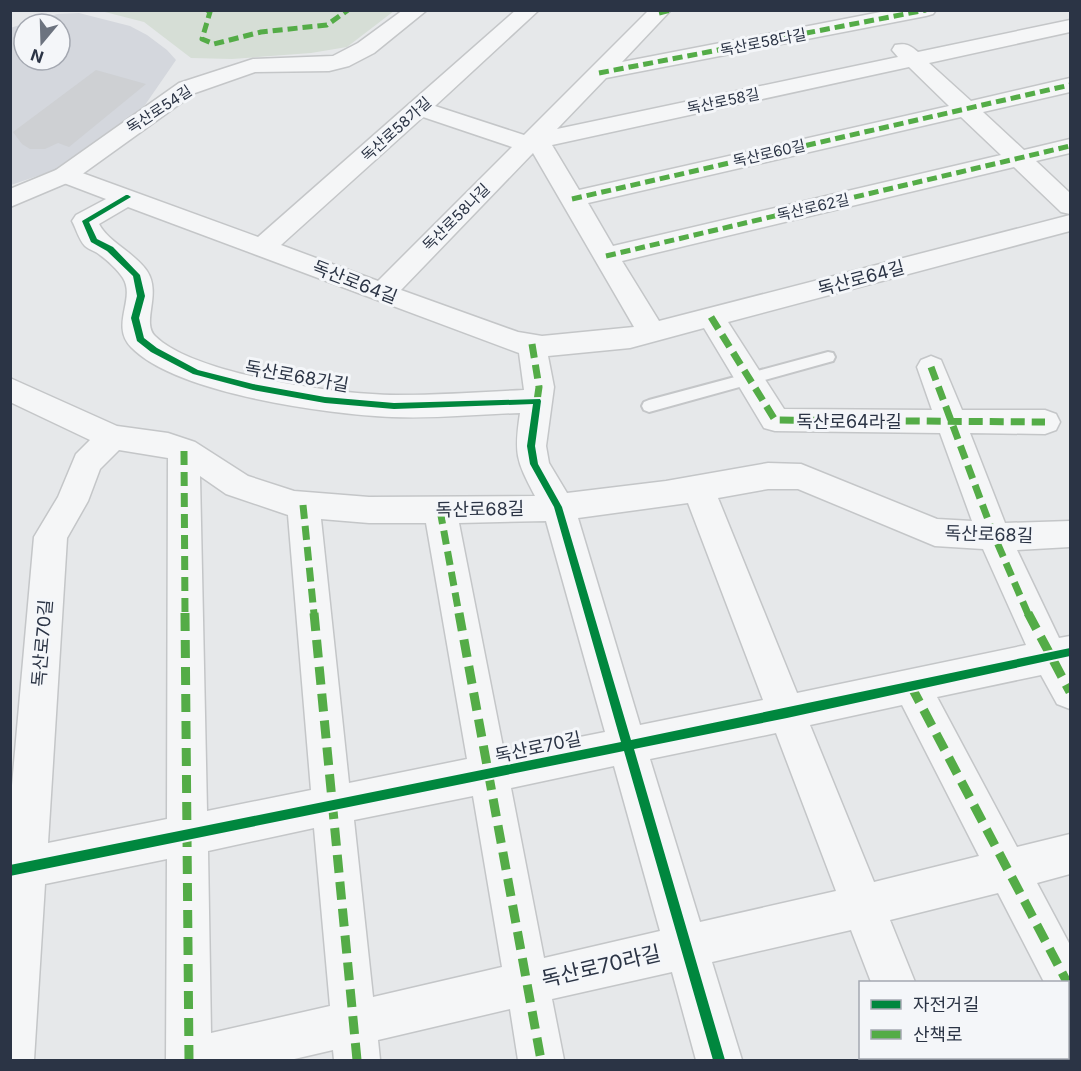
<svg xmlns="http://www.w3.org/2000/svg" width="1081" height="1071" viewBox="0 0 1081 1071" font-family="Inter,'Noto Sans KR',sans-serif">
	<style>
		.built { fill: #d4d7dd; fill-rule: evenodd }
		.green { fill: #d6ded6 }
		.building { fill: #ced0d3 }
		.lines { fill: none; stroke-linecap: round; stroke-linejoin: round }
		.service-casing { stroke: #c4c6c8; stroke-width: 4 }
		.minor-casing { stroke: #c4c6c8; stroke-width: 3 }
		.tertiary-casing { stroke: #c4c6c8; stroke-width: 3 }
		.service { fill: #f5f6f7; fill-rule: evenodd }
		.minor { fill: #f5f6f7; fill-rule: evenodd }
		.tertiary { fill: #f5f6f7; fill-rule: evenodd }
		.quiet-far2 { stroke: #54ac47; stroke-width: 5; stroke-dasharray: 10 5; stroke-linecap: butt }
		.quiet-far1 { stroke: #54ac47; stroke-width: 7; stroke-dasharray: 14 7; stroke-linecap: butt }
		.quiet { stroke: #54ac47; stroke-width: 9; stroke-dasharray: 18 9; stroke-linecap: butt }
		.cycleway-casing { stroke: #f4f6f9; stroke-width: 4 }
		.cycleway { fill: #00873e; fill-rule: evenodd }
		.labels { text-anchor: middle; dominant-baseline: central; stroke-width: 6; stroke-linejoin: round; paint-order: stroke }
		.far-street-label { font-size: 15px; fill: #2b3445; stroke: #f4f6f9 }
		.street-label { font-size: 18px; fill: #2b3445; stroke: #f4f6f9 }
		.near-street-label { font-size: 21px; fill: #2b3445; stroke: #f4f6f9 }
	</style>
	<rect width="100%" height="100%" fill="#e6e8ea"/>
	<path class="built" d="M79,13L130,26L147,35L167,50L176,60L145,105L123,125L55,170L11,185L10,28L57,14ZM24,24H60V60H24Z"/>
	<path class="green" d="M101,11H394L347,47L311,53L232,59L191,58L144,22Z"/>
	<path class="building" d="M96,70L146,84L69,147L58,143L45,149H30L22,144L13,132Z"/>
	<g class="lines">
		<defs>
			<path id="service" d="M828,352L833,353L835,357L833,361L649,412L644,410L642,406L644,402L649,400Z"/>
			<path id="minor" d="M516,10H539L435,106L524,135L649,10H671L622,62L891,10H936L933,14L926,16L606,78L557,129L898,57L892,50L895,45C906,43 910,45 918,52L1070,20V32L929,63L971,101L1070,78V92L983,112L1024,150L1070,139V153L1036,161L1070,193V214L1061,212L1014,167L622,261L659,321L1070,215V231L728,322L784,409L932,410L917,367L921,360L931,356L941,360L962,410H1045L1056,414L1060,422L1056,430L1045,434L970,433L1005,523L1070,521V547L1017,550L1059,638L1070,636V709L1057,704L1041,675L937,697L1017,847L1070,834V874L1037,883L1070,945V1002L1068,1004V982H1044L998,893L890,920L915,982H871L851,930L712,962L742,1060H696L672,972L552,999L564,1060H518L510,1009L378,1040L380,1060H334L333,1050L290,1060H166L167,859L45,884L34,1060H10V808L34,537L58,497L76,454L90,440L10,402V378L117,426L168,433L195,442L248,476L294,491L369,497L535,496C516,460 514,454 520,413C478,414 435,419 392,417C328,414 176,394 131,347C110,325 136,299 123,278C118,270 107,260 100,255C96,251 89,250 85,246C79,240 76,228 72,221L76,215L106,199L56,180L53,175L56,170L65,168L74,170L258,237ZM909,67L949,106L579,190L552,145ZM423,117L512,147L378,281L281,245ZM961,117L1001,155L613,246L588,203ZM533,153L634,327L542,336L518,332L401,290ZM128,207L519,353L524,390C481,392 438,395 396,395C341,395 194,375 155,336C141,322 162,294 147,271C134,252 108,242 99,224ZM704,328L764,428L775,431L940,433L972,521L937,519L801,464L768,463L666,481L567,493L549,463L546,446L554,387L548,356L630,348ZM119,450L168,458L167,819L48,843L67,538L88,501L100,469ZM200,476L226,494L288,515L311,790L207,811ZM768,489H798L935,546L983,549L1026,645L797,693L718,498ZM688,503L763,700L640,725L578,518ZM321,519L369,523H426L467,759L349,783ZM546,521L605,732L504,752L459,523ZM902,705L979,856L874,882L810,725ZM776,733L836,891L700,922L650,759ZM614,766L660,931L544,958L511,788ZM473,796L502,967L373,997L354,820ZM314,828L330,1006L211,1033L208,851Z
				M900,1058H946L947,1060H901Z"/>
			<path id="tertiary" d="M403,10H427L374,53L349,66L329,71L255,72L195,93L74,180L10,207V189L56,170L179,83L253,59L333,56L358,43Z"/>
		</defs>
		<use href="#service" class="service-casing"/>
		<use href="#minor" class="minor-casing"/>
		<use href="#tertiary" class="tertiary-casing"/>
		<use href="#service" class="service"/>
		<use href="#minor" class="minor"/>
		<use href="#tertiary" class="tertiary"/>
		<path class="quiet-far2" d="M207,10L210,12L202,39L214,44L261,32L327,25L348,10
			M659,13L671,10
			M599,73L926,10
			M572,199L1070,85
			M606,256L1070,146"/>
		<path class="quiet-far1" d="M711,317L775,420L1045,422
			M532,344L539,387L537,401
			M931,367L993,533L1028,614
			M184,451L185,614
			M303,505L314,614
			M440,510L459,614"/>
		<path class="quiet" d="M185,613L189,1060
			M314,613L357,1060
			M459,613L541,1060
			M1028,613L1070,692
			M911,686L1067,982"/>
		<defs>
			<path id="cycleway" d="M126,195H128L131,197L89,222L97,239L113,247L140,275L145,296L139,318L144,338L157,348L198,370L253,384L325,397L394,403L540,399L541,401L535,446L538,464L562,507L631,740L1070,648V656L787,718L634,749L725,1060H713L624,751L10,876V865L621,742L554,507L530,464L527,446L533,404L394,409L325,403L253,390L193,374L151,352L137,341L131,318L137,296L133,276L107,251L91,242L82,221Z"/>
		</defs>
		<use href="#cycleway" class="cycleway-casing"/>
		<use href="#cycleway" class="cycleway"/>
	</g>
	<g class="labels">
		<g class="far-street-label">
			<text transform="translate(763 42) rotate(-11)">독산로58다길</text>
			<text transform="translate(723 101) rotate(-12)">독산로58길</text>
			<text transform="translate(159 109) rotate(-33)">독산로54길</text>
			<text transform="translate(396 129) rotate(-42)">독산로58가길</text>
			<text transform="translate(769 153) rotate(-13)">독산로60길</text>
			<text transform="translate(813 207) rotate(-13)">독산로62길</text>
			<text transform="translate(456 217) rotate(-45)">독산로58나길</text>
		</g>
		<g class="street-label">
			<text transform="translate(861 278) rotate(-15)">독산로64길</text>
			<text transform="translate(355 282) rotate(21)">독산로64길</text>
			<text transform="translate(297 376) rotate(10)">독산로68가길</text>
			<text x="849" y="421">독산로64라길</text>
			<text transform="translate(480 509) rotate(-1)">독산로68길</text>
			<text transform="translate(989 534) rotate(2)">독산로68길</text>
			<text transform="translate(42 643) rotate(-85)">독산로70길</text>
			<text transform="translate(538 747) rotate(-12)">독산로70길</text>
		</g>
		<g class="near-street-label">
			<text transform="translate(601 966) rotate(-13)">독산로70라길</text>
		</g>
	</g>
	<rect width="1081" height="1071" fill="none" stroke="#2b3445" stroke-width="24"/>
	<rect x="859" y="981" width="210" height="78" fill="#f4f6f9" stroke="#a4a8b1" stroke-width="1.5"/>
	<rect x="871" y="1000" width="30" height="9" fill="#00873e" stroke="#a4a8b1" stroke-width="1.5"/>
	<text x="913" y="1011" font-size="18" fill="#2b3445">자전거길</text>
	<rect x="871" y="1030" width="30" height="9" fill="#54ac47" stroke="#a4a8b1" stroke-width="1.5"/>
	<text x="913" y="1041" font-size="18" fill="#2b3445">산책로</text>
	<g transform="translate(42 42) rotate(199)"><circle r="28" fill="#f4f6f9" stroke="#a4a8b1" stroke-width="1.5"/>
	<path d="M0-4.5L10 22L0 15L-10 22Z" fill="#6c737f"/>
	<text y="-9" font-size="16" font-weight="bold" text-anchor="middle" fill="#2b3445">N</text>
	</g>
</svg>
